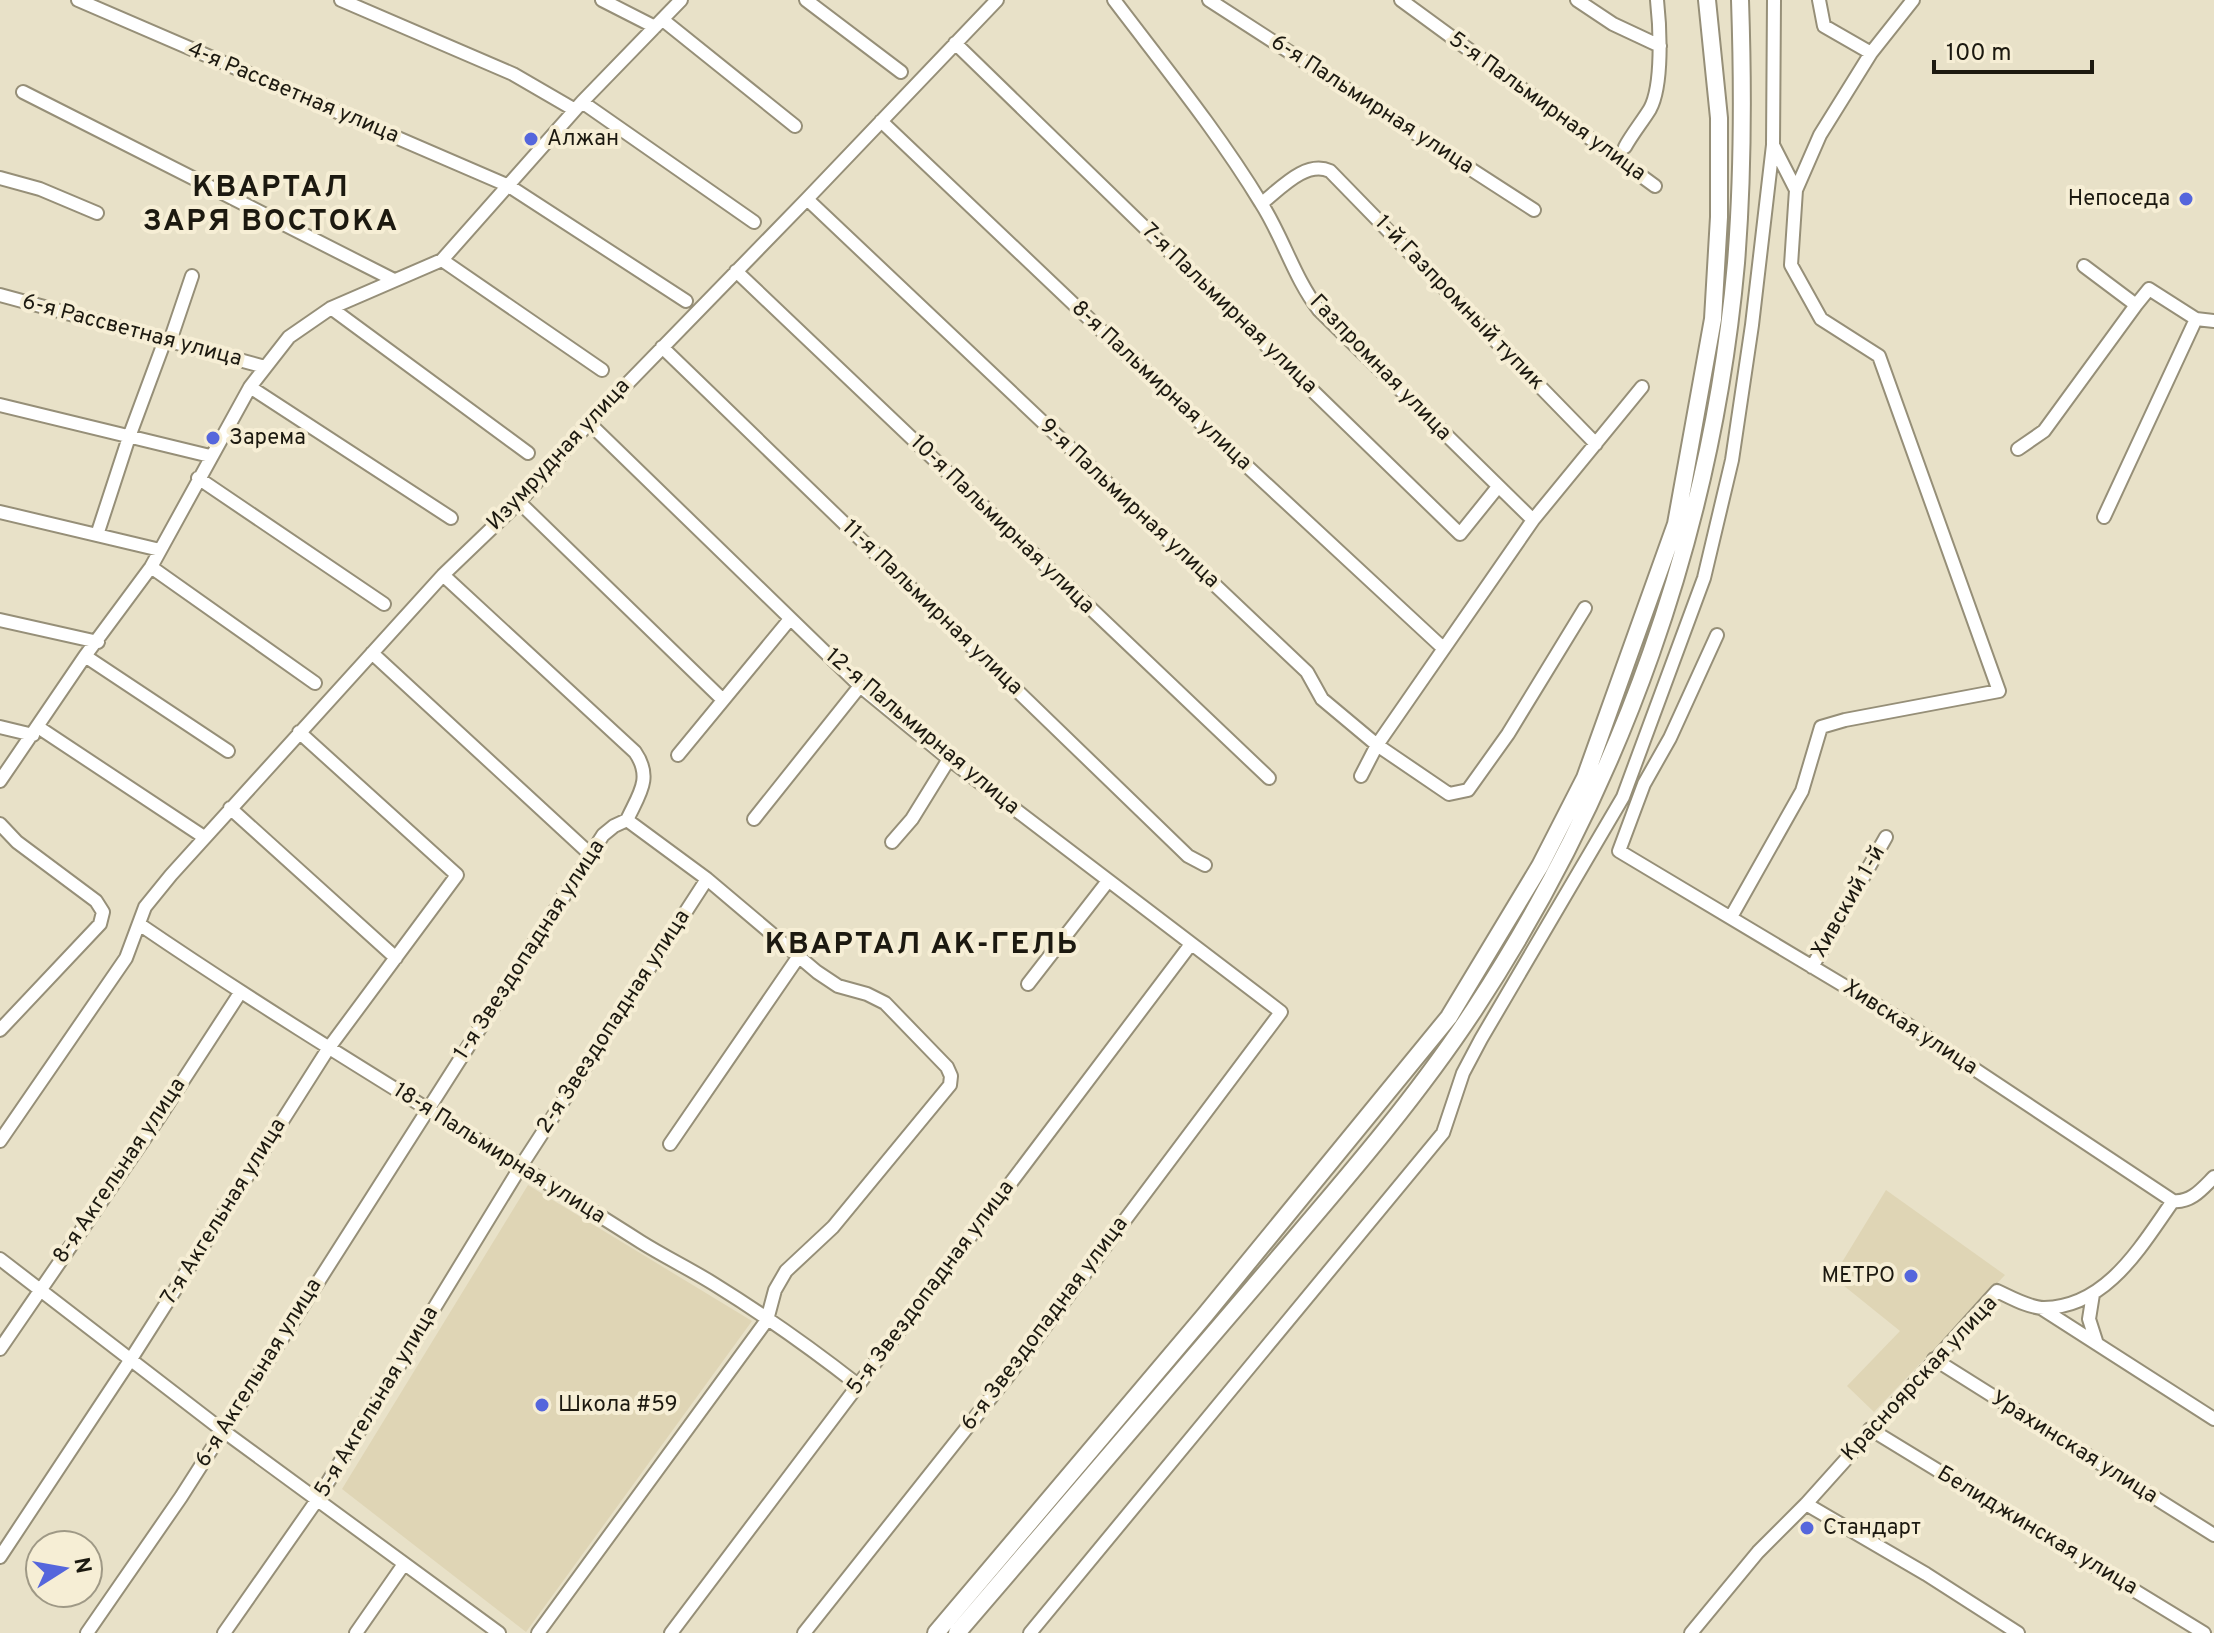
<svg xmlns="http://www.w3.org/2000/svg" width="2214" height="1633" viewBox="0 0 2214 1633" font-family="Overpass,sans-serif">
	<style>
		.built { fill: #dfd5b5 }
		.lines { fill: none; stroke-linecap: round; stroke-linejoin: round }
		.minor-casing { stroke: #968f78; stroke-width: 16 }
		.major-casing { stroke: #968f78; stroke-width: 20 }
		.minor { stroke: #fff; stroke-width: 12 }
		.major { stroke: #fff; stroke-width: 16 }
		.poi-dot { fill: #5566dc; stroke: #f6eed5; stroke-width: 3 }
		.labels { text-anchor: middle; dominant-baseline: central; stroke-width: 8; stroke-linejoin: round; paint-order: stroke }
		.street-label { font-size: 22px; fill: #1c1910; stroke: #f6eed5 }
		.poi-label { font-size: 22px; fill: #1c1910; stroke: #f6eed5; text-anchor: start }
		.district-label { font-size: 30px; font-weight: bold; letter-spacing: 2px; fill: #1c1910; stroke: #f6eed5 }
	</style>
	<rect width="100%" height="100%" fill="#e8e1c8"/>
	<path class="built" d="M528,1185L752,1321L526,1632L342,1489Z
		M1886,1190L2005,1275L1874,1412L1847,1386L1900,1331L1833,1277Z"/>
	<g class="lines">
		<defs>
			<path id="minor" d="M78,0L509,186L686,301
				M341,0L513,74L575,110
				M602,0L655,27
				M806,0L901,72
				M1114,0C1164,66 1218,132 1261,203C1283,237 1294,278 1319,310L1533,520
				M1209,0L1534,210
				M1401,0L1655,186
				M1577,0L1613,24L1660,46
				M1774,0L1773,145L1796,190
				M1819,0L1824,26L1871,53
				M663,20L795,126
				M955,43L1460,534L1497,488
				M23,92L394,280
				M582,102L754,222
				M881,121L1124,352L1443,648
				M1625,147C1632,134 1642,122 1650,109C1663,85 1660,27 1657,0
				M0,178L40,189L97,213
				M807,199L1307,672L1322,699L1377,745L1449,794L1468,790L1508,734L1585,608
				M1262,203C1281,188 1306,160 1330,171L1596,444
				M442,260L602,370
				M2084,266L2136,305L2149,289L2196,319
				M736,271L1269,778
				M0,295L265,367
				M331,308L528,453
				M170,341L192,276
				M662,347L1188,856L1205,865
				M250,387L451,518
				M0,405L210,456
				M589,423L860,686L949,759L1281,1012L1008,1376L804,1633
				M2018,449L2044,431L2136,305
				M198,478L384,604
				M519,502L722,699
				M0,512L160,550
				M2104,517L2196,319L2214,321
				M97,535L129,437L165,340
				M151,567L315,683
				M0,620L98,642
				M1717,635L1670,738L1644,784L1619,851L1893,1015L2173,1201
				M372,653L590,854
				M85,656L228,751
				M0,727L33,735
				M38,727L204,837
				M678,755L790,619
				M1361,776L1377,745L1533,520L1642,387
				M0,781L85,656L151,567L250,387L289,337L331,308L442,260L582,102L681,0
				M230,808L396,958
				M754,819L860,686
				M0,824L17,842L96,901L103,912L100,924L0,1030
				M892,842L912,819L949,759
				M1731,917L1802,791L1821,727L1845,720L1999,691L1879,356L1821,319L1791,265L1796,190L1820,135L1871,53L1913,0
				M139,924C303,1036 473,1135 641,1242C665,1257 690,1269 714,1284C764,1315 812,1349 858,1385
				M1812,967L1886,837
				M1028,984L1108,881
				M0,1141L126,958L145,907L171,875L443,575L519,502L589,423L807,199L997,0
				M670,1144L799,956
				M0,1259L222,1430L499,1633
				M2093,1294L2089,1319L2097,1344
				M2041,1308L2214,1419
				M0,1349L160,1116L240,993
				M1934,1359L2214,1535
				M1870,1429L2204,1633
				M1806,1504L1926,1574L2018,1633
				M0,1557L131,1359L328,1049L457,875L299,732
				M87,1633L181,1497L603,835L614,826L627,820C639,794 653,778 635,752L443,575
				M224,1633L317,1500L521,1166L707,879
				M356,1633L404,1564
				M538,1633L767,1320L775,1290L786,1271L833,1227L950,1085L951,1076L947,1067L885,1003L867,994L838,986L817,972L707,879L627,820
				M671,1633L1191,944
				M1030,1633L1443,1133L1463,1073L1481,1039L1623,797L1704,578L1732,460L1752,325L1773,145
				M1691,1633L1758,1552L1806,1504L1997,1291C2010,1297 2029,1308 2044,1308C2107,1307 2141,1246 2173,1201C2191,1203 2202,1189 2214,1177"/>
			<path id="major" d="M936,1633L1205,1315L1449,1017L1540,866L1585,778L1676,524L1713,319L1719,217V118L1707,0
				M957,1633C1056,1519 1153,1404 1251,1290C1328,1199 1408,1110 1474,1010C1621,786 1712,531 1736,263C1743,176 1743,87 1740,0"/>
		</defs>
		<use href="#minor" class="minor-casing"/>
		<use href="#major" class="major-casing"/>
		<use href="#minor" class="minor"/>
		<use href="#major" class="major"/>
	</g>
	<g class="poi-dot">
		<circle cx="531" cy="139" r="8"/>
		<circle cx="2186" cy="199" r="8"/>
		<circle cx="213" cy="438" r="8"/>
		<circle cx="1911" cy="1276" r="8"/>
		<circle cx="542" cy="1405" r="8"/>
		<circle cx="1807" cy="1528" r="8"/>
	</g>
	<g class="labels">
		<g class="street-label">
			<text transform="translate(293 93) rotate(23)">4-я Рассветная улица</text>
			<text transform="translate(1372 105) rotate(33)">6-я Пальмирная улица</text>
			<text transform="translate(1547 107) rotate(36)">5-я Пальмирная улица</text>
			<text transform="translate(1459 303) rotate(46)">1-й Газпромный тупик</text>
			<text transform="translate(1229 309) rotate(44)">7-я Пальмирная улица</text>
			<text transform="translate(132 331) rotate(15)">6-я Рассветная улица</text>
			<text transform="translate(1380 368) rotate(46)">Газпромная улица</text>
			<text transform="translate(1161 386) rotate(43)">8-я Пальмирная улица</text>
			<text transform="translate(559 455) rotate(-47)">Изумрудная улица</text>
			<text transform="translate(1129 504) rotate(43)">9-я Пальмирная улица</text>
			<text transform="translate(1002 525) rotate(44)">10-я Пальмирная улица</text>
			<text transform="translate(932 608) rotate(44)">11-я Пальмирная улица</text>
			<text transform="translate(922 732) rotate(40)">12-я Пальмирная улица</text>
			<text transform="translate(1849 902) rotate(-60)">Хивский 1-й</text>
			<text transform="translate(530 950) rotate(-57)">1-я Звездопадная улица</text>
			<text transform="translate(614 1022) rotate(-57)">2-я Звездопадная улица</text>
			<text transform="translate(1910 1028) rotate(33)">Хивская улица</text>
			<text transform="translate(499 1154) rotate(32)">18-я Пальмирная улица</text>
			<text transform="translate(120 1171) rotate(-56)">8-я Акгельная улица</text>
			<text transform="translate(224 1212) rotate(-58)">7-я Акгельная улица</text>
			<text transform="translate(931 1288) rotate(-53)">5-я Звездопадная улица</text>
			<text transform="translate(1045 1324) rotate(-53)">6-я Звездопадная улица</text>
			<text transform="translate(259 1373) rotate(-58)">6-я Акгельная улица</text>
			<text transform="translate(1920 1379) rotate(-47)">Красноярская улица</text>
			<text transform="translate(377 1402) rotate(-59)">5-я Акгельная улица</text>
			<text transform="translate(2074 1448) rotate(32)">Урахинская улица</text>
			<text transform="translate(2037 1531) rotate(31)">Белиджинская улица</text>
		</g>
		<g class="poi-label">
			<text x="547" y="139">Алжан</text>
			<text x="2170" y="199" text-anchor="end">Непоседа</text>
			<text x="229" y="438">Зарема</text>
			<text x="1895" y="1276" text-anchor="end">МЕТРО</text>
			<text x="558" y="1405">Школа #59</text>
			<text x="1823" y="1528">Стандарт</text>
		</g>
		<g class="district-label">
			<text x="271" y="188">КВАРТАЛ<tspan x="271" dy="34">ЗАРЯ ВОСТОКА</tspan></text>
			<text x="922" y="945">КВАРТАЛ АК-ГЕЛЬ</text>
		</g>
	</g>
	<g transform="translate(64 1569) rotate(79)"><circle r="38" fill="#f6eed5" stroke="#9f9986" stroke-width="2"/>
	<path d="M0-6L14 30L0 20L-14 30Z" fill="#5566dc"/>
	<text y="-12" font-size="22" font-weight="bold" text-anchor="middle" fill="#1c1910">N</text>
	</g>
	<path d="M1934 60v12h158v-12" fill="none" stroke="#1c1910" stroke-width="4"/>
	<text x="1946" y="60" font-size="24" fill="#1c1910" stroke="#f6eed5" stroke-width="6" paint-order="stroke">100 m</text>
</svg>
